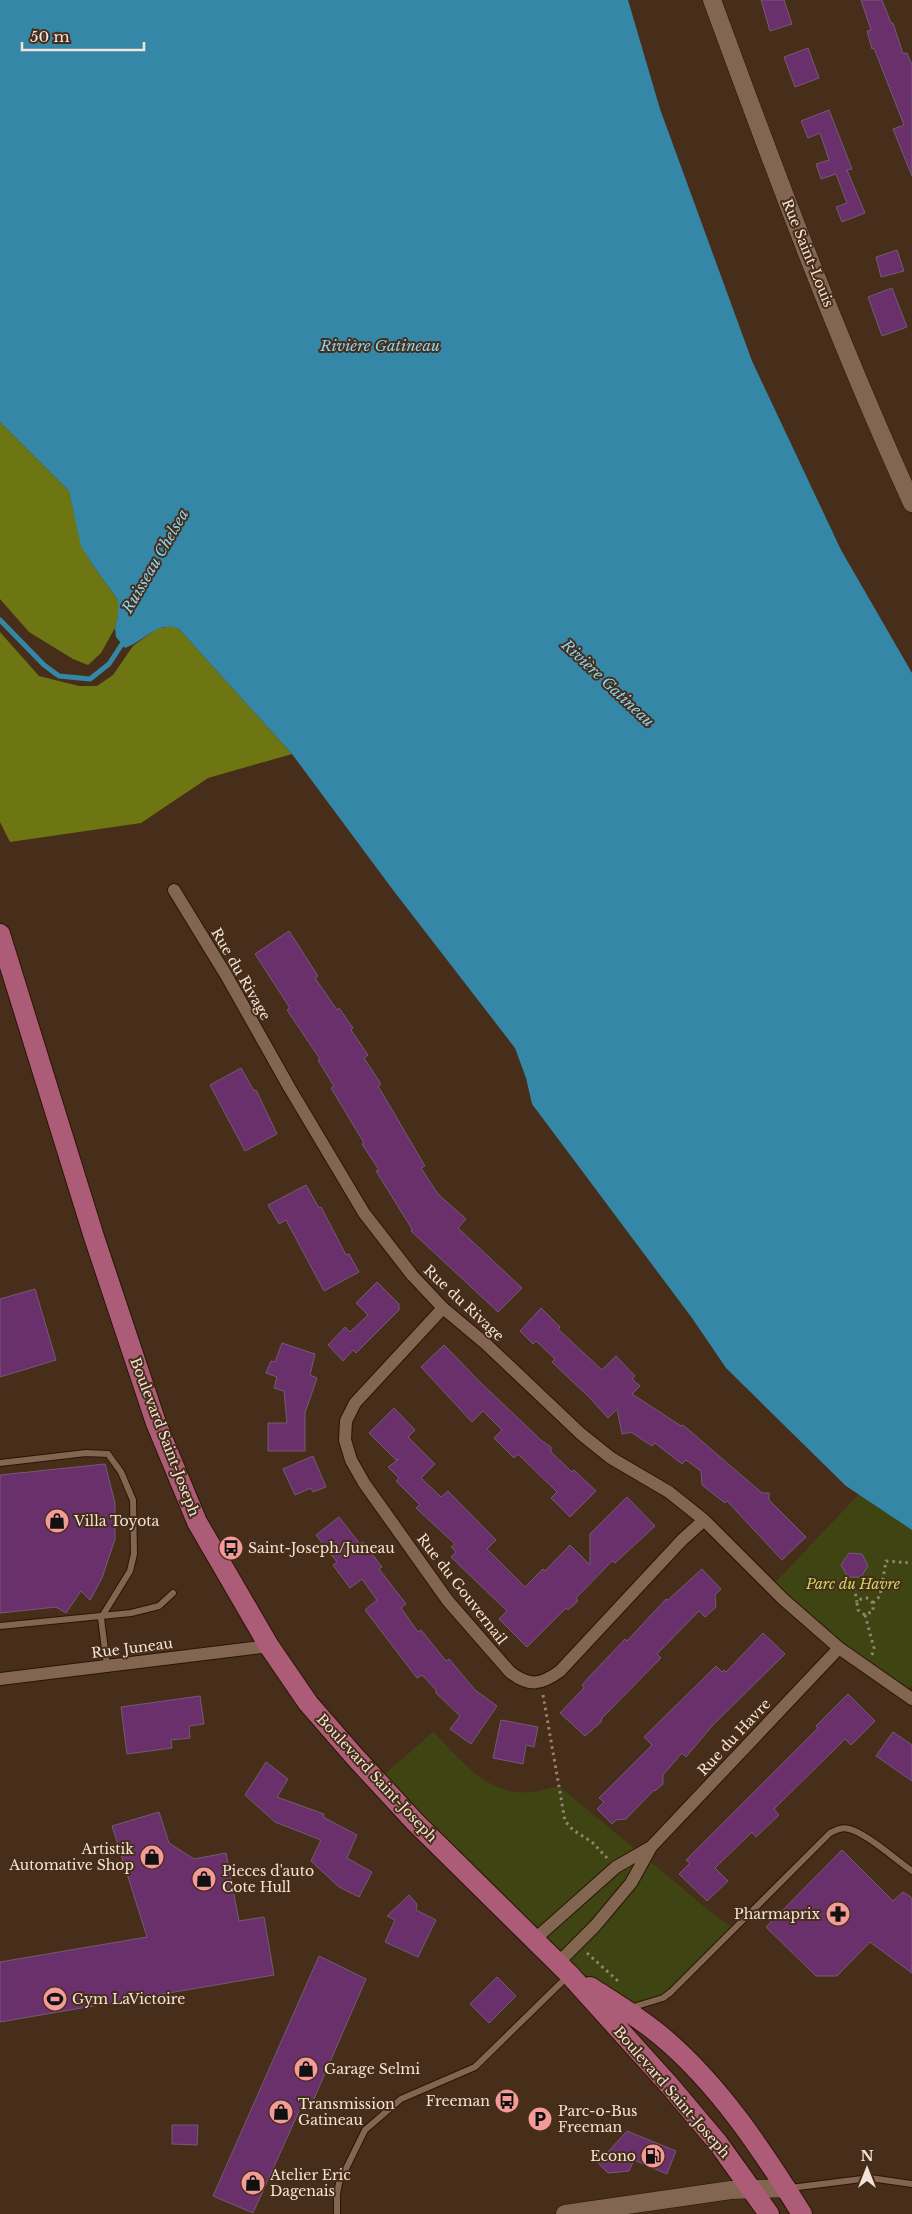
<svg xmlns="http://www.w3.org/2000/svg" width="912" height="2214" viewBox="0 0 912 2214" font-family="'Libre Baskerville',serif">
	<style>
		.green { fill: #3f4413 }
		.forest { fill: #6d7612 }
		.water { fill: #3587a8 }
		.lines { fill: none; stroke-linecap: round; stroke-linejoin: round }
		.stream { stroke: #3587a8; stroke-width: 5 }
		.building { fill: #69306c; stroke: #735b73 }
		.lane-casing { stroke: #2c1503; stroke-width: 8 }
		.street-casing { stroke: #2c1503; stroke-width: 14 }
		.secondary-casing { stroke: #2c1503; stroke-width: 19 }
		.primary-casing { stroke: #2c1503; stroke-width: 22 }
		.path { stroke: #988272; stroke-width: 3; stroke-dasharray: 2.5 4; stroke-linecap: butt }
		.lane { stroke: #826651; stroke-width: 6 }
		.street { stroke: #826651; stroke-width: 12 }
		.secondary { stroke: #826651; stroke-width: 18 }
		.primary { stroke: #ad5c77; stroke-width: 20 }
		.labels { text-anchor: middle; dominant-baseline: central; stroke-width: 4; stroke-linejoin: round; paint-order: stroke }
		.street-label { font-size: 14px; fill: #f4e3d7; stroke: #472e1a }
		.poi-label { font-size: 14px; fill: #f4e3d7; stroke: #472e1a; text-anchor: start }
		.park-label { font-size: 14px; font-style: italic; fill: #cbd960; stroke: #472e1a }
		.water-label { font-size: 15px; font-style: italic; fill: #89d4f5; stroke: #472e1a }
	</style>
	<rect width="100%" height="100%" fill="#472e1a"/>
	<path class="green" d="M859,1494L912,1530V1685L905,1694L771,1587Z
		M433,1732C454,1753 479,1784 509,1791C525,1795 543,1790 559,1786L718,1918L734,1928L671,1992L624,2009L569,1974L377,1781Z"/>
	<path class="forest" d="M0,422L69,491L82,546L92,564L118,600V615L115,628L101,653L88,665L73,659L29,632L0,599Z
		M172,626L179,629L292,754L208,778L141,823L10,842L0,822V632L39,676L79,686H97L113,675L133,646L156,629Z"/>
	<path class="water" d="M0,0H628L660,109L752,361L841,550L912,673V1530L846,1486L726,1368L692,1318L532,1104L526,1078L515,1048L393,890L292,754L179,629C157,620 144,642 125,648L116,637L115,628L118,615V600L92,564L81,546L69,491L0,422Z"/>
	<g class="lines">
		<path class="stream" d="M0,620L44,665L59,676L90,679L109,664L124,641"/>
	</g>
	<path class="building" d="M761,0H784L792,24L770,31Z
		M861,0H882L891,23H893L903,54L907,53L912,65V176L893,129L904,125L874,48L872,49L867,31L871,30Z
		M808,48L819,78L795,87L784,57Z
		M829,110L852,169L847,170L865,213L842,222L836,207L847,203L836,174L821,179L816,164L829,160L820,133L808,138L801,121Z
		M897,250L904,271L881,277L876,257Z
		M892,288L907,327L882,336L868,297Z
		M289,931L318,976L315,978L337,1010L339,1008L353,1028L351,1030L368,1055L364,1058L381,1084L378,1086L425,1166L421,1168L438,1194L466,1219L458,1228L522,1288L498,1312L411,1231L412,1229L376,1171L379,1170L362,1144L364,1143L331,1088L334,1086L318,1060L320,1059L287,1010L290,1008L255,954Z
		M241,1068L254,1091L256,1090L277,1134L245,1151L210,1085Z
		M306,1185L319,1208L321,1207L346,1255L349,1254L359,1272L324,1291L286,1220L279,1224L268,1205Z
		M377,1282L399,1304V1310L356,1353L353,1350L343,1361L328,1345L345,1327L350,1332L368,1315L356,1303Z
		M35,1289L56,1360L0,1377V1299Z
		M541,1308L560,1327L558,1329L602,1370L616,1356L635,1376L632,1379L640,1386L632,1394L681,1426L683,1425L762,1493H769V1500L806,1537L782,1560L727,1501L725,1503L702,1485L701,1471L686,1460L682,1464L655,1443L652,1446L631,1432L622,1434L617,1409L608,1418L589,1397L552,1362L555,1359L536,1341L533,1344L520,1331Z
		M282,1343L315,1354L310,1375L317,1378L305,1413V1451H268V1423H287L284,1391L274,1388L277,1377L266,1373L271,1361L275,1362Z
		M444,1345L483,1385L542,1441L551,1447V1452L572,1472L574,1470L596,1491L570,1517L551,1498L557,1492L518,1454L514,1458L494,1438L502,1430L483,1411L472,1422L421,1367Z
		M394,1408L415,1430L408,1437L435,1464L421,1478L441,1497L448,1491L496,1540L487,1549L525,1587L543,1569L545,1571L570,1545L590,1565V1534L627,1497L655,1526L615,1563L612,1561L576,1598L578,1601L568,1610L566,1608L527,1647L499,1619L507,1611L451,1557L456,1552L451,1547L455,1544L416,1508L420,1505L396,1481L399,1478L388,1467L399,1459L396,1460L369,1433Z
		M313,1456L326,1487L313,1492L311,1488L295,1495L283,1469Z
		M105,1464L115,1503V1539L102,1578L90,1600L81,1591L66,1613L56,1607L0,1613V1475Z
		M339,1517L360,1544L363,1542L382,1567L379,1569L406,1604L401,1608L418,1632L421,1630L446,1661L449,1659L475,1690L497,1706L471,1744L450,1729L460,1716L436,1693V1690L422,1675L417,1678L365,1610L377,1600L362,1579L350,1588L333,1565L337,1562L316,1535Z
		M849,1553L862,1554L868,1566L861,1577H848L841,1565Z
		M702,1569L721,1589L715,1595L716,1607L705,1617L699,1611L657,1654L661,1658L602,1718L601,1722L585,1736L560,1713L584,1688L582,1685L591,1675L625,1639L627,1641L666,1599L668,1600Z
		M763,1633L785,1654L712,1726L686,1757L682,1753L663,1775V1784L655,1791L654,1790L626,1819L616,1820L612,1824L597,1809L604,1802L599,1798L652,1745L644,1737L716,1666L722,1672L724,1670L726,1672Z
		M848,1694L875,1721L851,1745L845,1739L774,1809L779,1815L756,1837L752,1832L715,1868L728,1881L707,1901L679,1874L690,1863L686,1860L818,1728L816,1726Z
		M200,1696L204,1724L189,1726L190,1738L171,1740L172,1748L127,1754L121,1707Z
		M501,1720L538,1727L534,1747L526,1745L523,1764L493,1758Z
		M893,1732L912,1745V1781L876,1756Z
		M266,1762L288,1779L277,1797L324,1814L323,1817L357,1835L347,1858L372,1872L359,1897L339,1887L311,1861L321,1840L275,1822L245,1795Z
		M159,1812L169,1843L194,1859L226,1853L239,1921L264,1917L274,1975L0,2022V1962L147,1937L112,1826Z
		M842,1850L893,1901L903,1892L912,1898V1973L870,1942L837,1976H816L766,1927Z
		M409,1895L417,1904L416,1910L436,1920L418,1957L385,1942L395,1920L387,1916Z
		M319,1956L366,1979L313,2101L305,2098L253,2213L213,2196Z
		M497,1977L516,1996L489,2023L470,2004Z
		M172,2125H198L197,2145L172,2144Z
		M627,2131L676,2151L667,2174L634,2160L629,2171L608,2173L598,2163Z"/>
	<g class="lines">
		<defs>
			<path id="lane" d="M0,1463L86,1453L108,1454L121,1472L133,1500L134,1554L130,1571L101,1618L107,1666
				M0,1626L131,1613L159,1606L173,1593
				M630,2008L663,1998L671,1992L830,1833C836,1830 842,1827 849,1829C866,1833 896,1860 912,1871
				M790,2188L870,2178L912,2184
				M337,2214V2194L339,2183L365,2130L401,2099L475,2067L568,1976"/>
			<path id="street" d="M174,890L226,975L289,1087L364,1213L412,1275L443,1308L486,1344L581,1434L611,1458L669,1492L704,1520L783,1599L839,1648L912,1699
				M443,1308L355,1403L346,1421L345,1440L351,1460L364,1483L448,1601L510,1672C529,1687 541,1685 560,1671L682,1540L704,1520
				M0,1679L269,1646
				M534,1940L616,1867L651,1847
				M558,1963L595,1926L631,1883L651,1847L839,1648"/>
			<path id="secondary" d="M712,0C774,169 837,339 912,503
				M565,2214L731,2190L787,2188"/>
			<path id="primary" d="M0,934L94,1237L156,1423L197,1522L269,1646L308,1703L355,1757L415,1822L569,1974L670,2086L718,2143L769,2214
				M590,1987C614,2002 638,2017 660,2035C718,2083 763,2151 802,2214"/>
		</defs>
		<use href="#lane" class="lane-casing"/>
		<use href="#street" class="street-casing"/>
		<use href="#secondary" class="secondary-casing"/>
		<use href="#primary" class="primary-casing"/>
		<path class="path" d="M853,1581L857,1602
			M873,1603L867,1598L861,1599L857,1603L858,1610L865,1615L873,1611V1603L880,1596L886,1561L912,1563
			M865,1615L874,1648L872,1655
			M543,1695L565,1821L573,1830L592,1842L607,1858
			M587,1953L619,1982"/>
		<use href="#lane" class="lane"/>
		<use href="#street" class="street"/>
		<use href="#secondary" class="secondary"/>
		<use href="#primary" class="primary"/>
	</g>
	<defs>
		<symbol id="shop-disc" viewBox="-11 -11 22 22"><circle r="9.5" fill="#f59b97" stroke="#472e1a"/><path d="M-5-2.5h2.3a2.7 3.5 0 0 1 5.4 0H5L5.5 6h-11ZM-1.5-2.5h3a1.5 2.3 0 0 0-3 0Z" fill="#111"/></symbol>
		<symbol id="bus-disc" viewBox="-11 -11 22 22"><circle r="9.5" fill="#f59b97" stroke="#472e1a"/><path d="M-5-6H5V4H4V6H2V4H-2V6H-4V4H-5ZM-3.5-4V0h7V-4ZM-3.5 1.2v1.5H-2V1.2ZM2 1.2v1.5H3.5V1.2Z" fill="#111"/></symbol>
		<symbol id="pharmacy-disc" viewBox="-11 -11 22 22"><circle r="9.5" fill="#f59b97" stroke="#472e1a"/><path d="M-2-6h4v4h4v4h-4v4h-4v-4h-4v-4h4Z" fill="#111"/></symbol>
		<symbol id="stadium-disc" viewBox="-11 -11 22 22"><circle r="9.5" fill="#f59b97" stroke="#472e1a"/><path d="M0-5a6.5 5 0 1 0 0 10a6.5 5 0 1 0 0-10ZM-3.5-1.8h7v3.6h-7Z" fill="#111"/></symbol>
		<symbol id="parking-disc" viewBox="-11 -11 22 22"><circle r="9.5" fill="#f59b97" stroke="#472e1a"/><path d="M-3.5-5.5H1a3.5 3.5 0 0 1 0 7H-1V5.5H-3.5ZM-1-3.4V-.6H.8a1.4 1.4 0 0 0 0-2.8Z" fill="#111"/></symbol>
		<symbol id="fuel-disc" viewBox="-11 -11 22 22"><circle r="9.5" fill="#f59b97" stroke="#472e1a"/><path d="M-5.5-6h7V0h2V4h1.3V-2.5L3-4.5l.8-.8L6-3V5H2.5V1h-1V6h-7ZM-4.2-4.7v3.2H.2V-4.7Z" fill="#111"/></symbol>
	</defs>
	<g fill-rule="evenodd">
		<use href="#shop-disc" x="43" y="1507" width="28" height="28"/>
		<use href="#bus-disc" x="217" y="1534" width="28" height="28"/>
		<use href="#shop-disc" x="138" y="1843" width="28" height="28"/>
		<use href="#shop-disc" x="190" y="1865" width="28" height="28"/>
		<use href="#pharmacy-disc" x="824" y="1900" width="28" height="28"/>
		<use href="#stadium-disc" x="41" y="1985" width="28" height="28"/>
		<use href="#shop-disc" x="292" y="2055" width="28" height="28"/>
		<use href="#bus-disc" x="493" y="2087" width="28" height="28"/>
		<use href="#shop-disc" x="267" y="2098" width="28" height="28"/>
		<use href="#parking-disc" x="526" y="2105" width="28" height="28"/>
		<use href="#fuel-disc" x="639" y="2142" width="28" height="28"/>
		<use href="#shop-disc" x="239" y="2169" width="28" height="28"/>
	</g>
	<g class="labels">
		<g class="street-label">
			<text transform="translate(808 253) rotate(68)">Rue Saint-Louis</text>
			<text transform="translate(241 974) rotate(60)">Rue du Rivage</text>
			<text transform="translate(464 1303) rotate(43)">Rue du Rivage</text>
			<text transform="translate(165 1437) rotate(69)">Boulevard Saint-Joseph</text>
			<text transform="translate(462 1589) rotate(52)">Rue du Gouvernail</text>
			<text transform="translate(132 1648) rotate(-7)">Rue Juneau</text>
			<text transform="translate(734 1737) rotate(-47)">Rue du Havre</text>
			<text transform="translate(377 1778) rotate(47)">Boulevard Saint-Joseph</text>
			<text transform="translate(672 2092) rotate(49)">Boulevard Saint-Joseph</text>
		</g>
		<g class="poi-label">
			<text x="74" y="1521">Villa Toyota</text>
			<text x="248" y="1548">Saint-Joseph/Juneau</text>
			<text x="134" y="1849" text-anchor="end">Artistik<tspan x="134" dy="16">Automative Shop</tspan></text>
			<text x="222" y="1871">Pieces d'auto<tspan x="222" dy="16">Cote Hull</tspan></text>
			<text x="820" y="1914" text-anchor="end">Pharmaprix</text>
			<text x="72" y="1999">Gym LaVictoire</text>
			<text x="324" y="2069">Garage Selmi</text>
			<text x="490" y="2101" text-anchor="end">Freeman</text>
			<text x="298" y="2104">Transmission<tspan x="298" dy="16">Gatineau</tspan></text>
			<text x="558" y="2111">Parc-o-Bus<tspan x="558" dy="16">Freeman</tspan></text>
			<text x="636" y="2156" text-anchor="end">Econo</text>
			<text x="270" y="2175">Atelier Eric<tspan x="270" dy="16">Dagenais</tspan></text>
		</g>
		<g class="park-label">
			<text x="853" y="1584">Parc du Havre</text>
		</g>
		<g class="water-label">
			<text x="380" y="345">Rivière Gatineau</text>
			<text transform="translate(155 561) rotate(-60)">Ruisseau Chelsea</text>
			<text transform="translate(608 683) rotate(43)">Rivière Gatineau</text>
		</g>
	</g>
	<g transform="translate(867 2169)" stroke="#472e1a" stroke-width="4" paint-order="stroke">
	<path d="M0-4L9 19L0 12L-9 19Z" fill="#f4e3d7"/>
	<text y="-8" font-size="14" font-weight="bold" text-anchor="middle" fill="#f4e3d7">N</text>
	</g>
	<path d="M22 42v8h122v-8" fill="none" stroke="#f4e3d7" stroke-width="2.5"/>
	<text x="30" y="42" font-size="15" fill="#f4e3d7" stroke="#472e1a" stroke-width="4" paint-order="stroke">50 m</text>
</svg>
